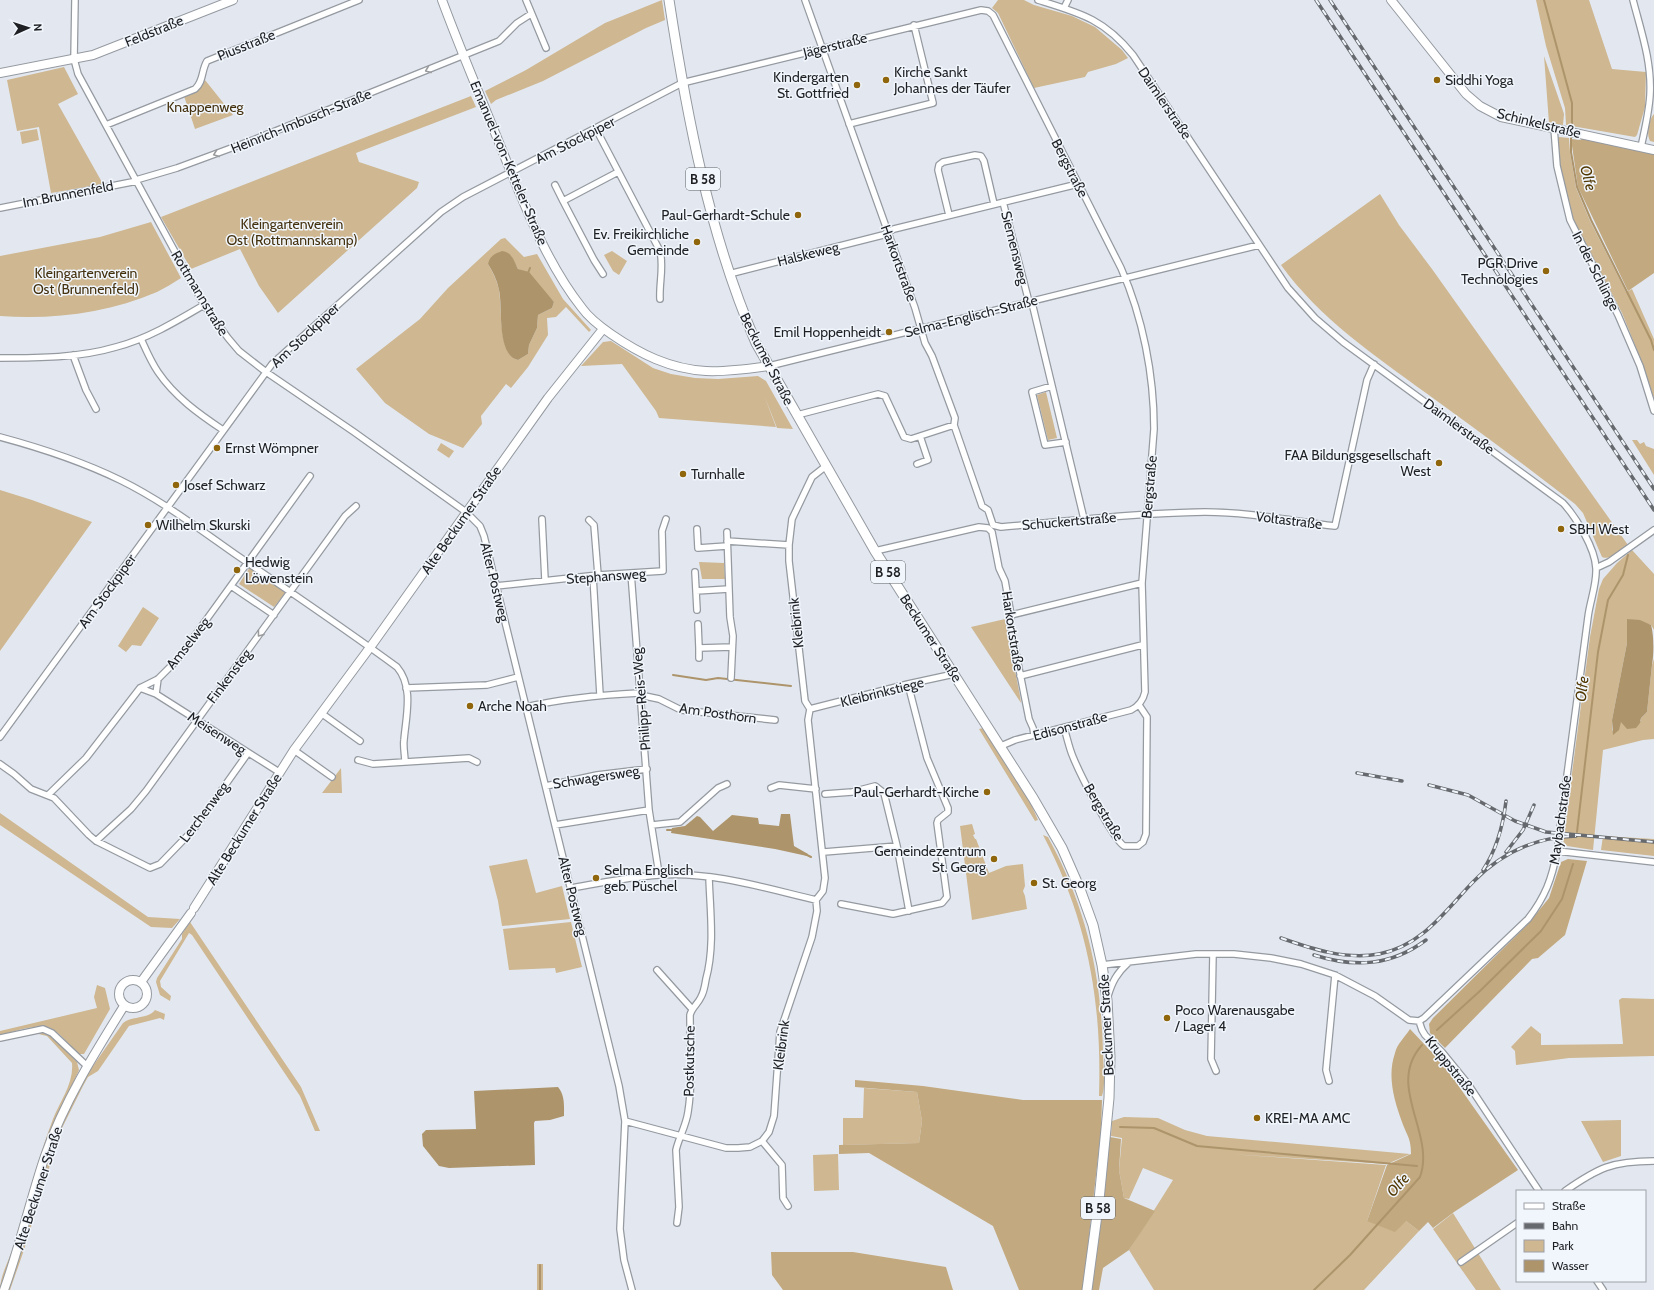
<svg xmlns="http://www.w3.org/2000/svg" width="1654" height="1290" viewBox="0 0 1654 1290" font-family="Cabin,sans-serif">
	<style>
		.green { fill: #ceb791; fill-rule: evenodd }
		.forest { fill: #c3a97f }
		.water { fill: #ad946b }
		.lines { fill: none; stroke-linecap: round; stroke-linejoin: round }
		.stream { stroke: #ad946b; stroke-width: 2 }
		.street-casing { stroke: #959aa1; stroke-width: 8 }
		.secondary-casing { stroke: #959aa1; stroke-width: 10 }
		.primary-casing { stroke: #959aa1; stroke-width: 11 }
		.street { stroke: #fff; stroke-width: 5.5 }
		.secondary { stroke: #fff; stroke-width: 8 }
		.primary { stroke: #fff; stroke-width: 9 }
		.rail-casing { stroke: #66696e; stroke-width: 3.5 }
		.rail { stroke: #f1f6fd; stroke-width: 2; stroke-dasharray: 6; stroke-linecap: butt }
		.oneway { stroke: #9a9b9c }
		.poi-dot { fill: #90660d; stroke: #f1f6fd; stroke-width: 1.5 }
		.labels { text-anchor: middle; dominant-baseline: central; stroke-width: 3; stroke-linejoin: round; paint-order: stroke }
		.shield { fill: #f1f6fd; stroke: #5d6064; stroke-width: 1 }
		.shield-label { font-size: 13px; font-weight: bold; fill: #1e2023 }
		.street-label { font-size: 14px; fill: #1e2023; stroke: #f1f6fd }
		.poi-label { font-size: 14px; fill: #1e2023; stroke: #f1f6fd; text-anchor: start }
		.park-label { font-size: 14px; fill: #44310e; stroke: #f1f6fd }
		.water-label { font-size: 15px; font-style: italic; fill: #513700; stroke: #f1f6fd }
	</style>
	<rect width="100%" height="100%" fill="#e3e8f0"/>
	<path class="green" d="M662,0L665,20L646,28L543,81L496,100L491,104L485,91L526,70L605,23Z
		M998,0H1024L1034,5L1072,16L1095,27L1122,50L1128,58L1116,64L1088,72L1085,77L1034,88L998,13L992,8Z
		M1536,0H1589L1612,69L1646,72L1645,107L1637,135L1635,137L1566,125L1565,108L1546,46Z
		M1544,56L1562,108L1564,114L1563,125L1549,123Z
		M64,67L78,94L58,104L103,184L51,193L39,127L17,131L7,80Z
		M205,80L233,115L195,129L184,96C193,92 199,89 205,80Z
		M471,96L476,107L356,153L359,162L419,182L417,188L278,313L259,286L240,249L191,269L161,217Z
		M1654,114V142L1650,141C1646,134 1649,119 1654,114Z
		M37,129L39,140L22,144L20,132Z
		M1559,137L1569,138L1570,152L1576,188L1590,221L1626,292L1632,289L1654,339V399L1643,365L1622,313L1573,219L1560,166L1558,138Z
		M1380,194L1399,225L1432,269L1628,545C1620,550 1612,561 1602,557L1583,513L1575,504C1526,466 1476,429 1426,393C1374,355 1320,319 1281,265Z
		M151,222L181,278C173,283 165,288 157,292C108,313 53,320 0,316V256L100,237Z
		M505,238L524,257L537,254L563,299L591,330L589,332L566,307L556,317L547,318L548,335L528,367L511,388L506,384L481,416L482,424L463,448L429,434L385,403L356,369L420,319L448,288L501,239ZM511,256L518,269L523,271L554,302L552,308L538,315L537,328L529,345L528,354L518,360C498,356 502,307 499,290C497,281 493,272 488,264Z
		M612,251L627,261L619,275L613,271L604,255Z
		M611,341L653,368L671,374L695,378L718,379L758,376L766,381L793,429L777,428L764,395L776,427L659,418L656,411L622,364L581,366L603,342Z
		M1046,392L1057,438L1048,440L1037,395Z
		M1632,440H1637L1640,444L1644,442L1646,446L1654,449V475Z
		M441,443L454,451L449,458L437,450Z
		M0,490L32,500L92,522L0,651Z
		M1632,550L1654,574V630L1651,625L1627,619V643L1612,720V731L1621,722L1641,721V718L1647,712L1652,665L1654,659V739L1643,740L1603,750L1593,850L1567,846L1563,841L1590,637L1599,589L1603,579L1617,563Z
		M699,562L724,563L725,579H702Z
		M250,567L286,592L274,607L239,584Z
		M143,607L159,618L141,646L132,645L126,652L118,646Z
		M1005,619L1020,696L1021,703L971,627Z
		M983,728L1030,802L1038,820L1035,821L979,729Z
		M341,768L342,793H322Z
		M0,813L148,917L180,919L172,928L151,927L0,825Z
		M972,824L975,834L973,835L975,839H976L989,873L1006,866L1023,864L1025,886L1023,891L1025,896L1027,909L972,920L960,826Z
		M1043,835L1048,837C1086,907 1101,972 1103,1051C1103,1063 1106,1085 1102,1096H1099C1102,1001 1088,921 1043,835Z
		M1603,836L1654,839V856L1601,850Z
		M527,859L536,893L562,886L570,919L502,926L498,901L489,866Z
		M190,922L301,1087L320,1131H315L300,1096L192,935L189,933L160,981L161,987L171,996L170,1001L160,995L156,982L157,978L182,939V934Z
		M571,922L582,967L556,973L555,968L509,970L503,929Z
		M97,985L105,988L110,1009L84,1054H78C70,1046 60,1032 50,1028C38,1023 13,1032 0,1035V1031L97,1008L94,997Z
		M1622,998L1654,999V1056L1569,1058L1516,1065L1515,1051L1511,1047L1531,1026L1541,1034V1045L1623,1044L1619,1000Z
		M155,1010L165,1014L164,1020L160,1018L129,1026L98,1071L88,1077L83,1086L60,1132L24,1250L10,1290H7L48,1157L59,1128L86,1076L123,1023C131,1016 149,1019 155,1010Z
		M42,1032L53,1037L77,1062L79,1070L64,1103L0,1290C0,1275 9,1261 13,1247C26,1204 37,1161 53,1119C60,1101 74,1083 72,1063L47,1036L34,1033Z
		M864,1088L917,1092L922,1121L919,1143L843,1145V1118H863Z
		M1124,1117L1158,1118L1185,1130L1207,1136L1410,1154L1387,1164L1229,1154L1386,1165L1367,1221H1406L1419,1231L1364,1290H1154L1129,1250L1173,1180L1143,1168L1129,1199L1124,1198L1119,1170L1122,1138L1111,1136L1112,1121Z
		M1621,1120V1156L1603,1162L1581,1121Z
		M838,1154L839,1190L814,1191L813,1155Z
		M1453,1213L1501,1290H1476L1433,1229Z
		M537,1264H543V1290H537Z"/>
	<path class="forest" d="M1582,137L1654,154V273L1628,291L1578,187L1571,139L1581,140Z
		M1568,859L1587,861L1565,935L1538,958L1532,959L1445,1048L1430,1033L1429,1024L1433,1018L1528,924L1549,898L1561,862Z
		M1410,1029L1443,1064L1518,1170L1454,1212L1433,1228L1428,1222L1419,1231L1406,1221L1395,1232L1367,1221L1387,1165L1411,1154C1411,1138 1407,1136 1402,1122C1394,1100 1387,1076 1395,1053C1397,1044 1405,1037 1410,1029Z
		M855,1080L923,1086L1023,1100H1102L1101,1131L1083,1290H1019L993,1226L869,1153L839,1154V1145L919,1143L922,1121L917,1092L855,1087Z
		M1110,1137L1121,1139L1119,1170L1124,1198L1155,1211L1129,1250L1103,1268L1099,1290H1092L1104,1200Z
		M771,1252H853L946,1267L953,1290H783L772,1275Z"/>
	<path class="water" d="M502,251C512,252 514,261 518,269L529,272L554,302L552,308L538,315L537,328L529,345L528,354L518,360C496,355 503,306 499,290C497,280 493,272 488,264C490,256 494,254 502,251Z
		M1627,619L1640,620L1651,625C1654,635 1654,654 1652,665L1647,712L1641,718L1640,723L1636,728L1627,729L1621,722L1619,730L1613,735L1612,720L1627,643Z
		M781,814H790L794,846L808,854L807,856L775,849L671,833L672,828L685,826L697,816L700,817L713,831L732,815L758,818L759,824L779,826Z
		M558,1087C565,1095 564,1106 564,1116L550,1120L535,1121L534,1123L535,1165L449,1168L439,1166L423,1146L422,1134L426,1130L476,1129L474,1091Z"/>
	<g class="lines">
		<path class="stream" d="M1544,0L1572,103V129
			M1571,133V152L1577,187L1591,220L1651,340L1654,350
			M528,273L530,268
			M673,675L706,680L718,678L791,686
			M667,830H674
			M1577,832L1598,652L1608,600L1623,575L1628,555
			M805,854L811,857
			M1437,1030L1481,990L1541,931L1562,899L1573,864
			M1120,1127L1154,1128L1197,1146L1417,1166
			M540,1265V1290
			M1314,1290L1350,1255L1420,1177C1436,1133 1385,1086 1422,1045"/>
		<defs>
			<path id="street" d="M75,0L74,59L78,74L204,305L228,338L239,351L266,372L354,432L466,512L480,526L484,536L619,1086L625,1121L620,1229L624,1260L632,1290
				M526,0L546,48
				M805,0L915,308L925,343L932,356L955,418L954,425L982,506L988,510L993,525L1001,527C1069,521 1137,513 1205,512C1249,512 1292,521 1335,526L1367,380L1374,364
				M1038,0C1080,13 1104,19 1133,55L1288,288L1315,318L1343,342L1563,503C1576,517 1595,548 1596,568C1597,584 1590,601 1588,617L1557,851C1552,879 1545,897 1528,919L1424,1018L1419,1021L1409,1020L1375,996L1335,975L1301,964L1271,958L1234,954H1196L1102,965
				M1633,0C1641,31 1652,62 1650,95C1649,112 1645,129 1641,147
				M1064,8L1068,0
				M849,124L933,103L914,25
				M106,125L195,89C204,81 201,71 207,61L359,0
				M1554,128L1557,166L1570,220L1618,315L1640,366L1654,411
				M596,129L660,251C664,266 659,284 660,299
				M136,180L177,168L253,140L499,41L517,23L531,14
				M555,185L563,201L618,172
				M563,201L594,260L603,274
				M1003,202L1029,302L1033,307L1084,519
				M0,208L137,181
				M949,215L938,170L939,165L943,162L975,155L981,156L984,161L994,204
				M729,274L883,235L894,229L1078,184
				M141,339C146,350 151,362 158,372C175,397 199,414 223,430
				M73,355L86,390L96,409
				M0,358C38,358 79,358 116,347C147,339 177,321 204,305
				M769,366L1259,245
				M1052,386L1032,392L1045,445L1066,442
				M797,415L878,394L885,396L904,437L911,439L954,425
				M0,437C41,448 81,461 120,480C161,500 198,528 235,554C289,591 344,628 397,667C414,687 406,716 404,740C403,747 405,755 405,762
				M917,464L928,460L920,436
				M542,519L545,580
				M589,520L594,525L598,575
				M697,529L698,548L727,546
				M727,532L730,617L733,636L731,678
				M727,541L789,545
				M875,551L979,527L988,528L992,532L999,568L1005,581L1011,615L1010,623L1029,719L1033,728L1034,735
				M1596,568L1609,562L1654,530
				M695,572L696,591L729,589
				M631,573L649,810L659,874
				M593,576L600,695
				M231,586L274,615
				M496,586L598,575L663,571L662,531L666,519
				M696,591L697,610
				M1011,615L1142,583
				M698,624L699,648
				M699,658V648L732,647
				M1020,676L1142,645
				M140,688L156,694L279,772
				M406,688L487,685L518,677
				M156,694L158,679
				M640,695L659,699L681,710L775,720
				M526,707C565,698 599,695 639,693
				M810,709L805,701L789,561V545L792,519L812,477L826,466
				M810,709L908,684L954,674
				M321,713L360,741
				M1064,728C1067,737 1069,748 1073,757C1080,774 1112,838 1124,846H1138L1143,842L1146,834L1147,717L1139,705
				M0,737L272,364L441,212L463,197L682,83L981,10L988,11L993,15L1121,268C1143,318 1154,375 1154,429L1142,583L1145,692C1143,701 1139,706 1131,710L1015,740L1001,746
				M294,750L332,777
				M358,760L373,764L469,758L477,762
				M0,764L14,774L31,789L54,798L89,835L96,841L150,868L160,864L194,829L248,753
				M546,786L597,775L647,769
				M771,788L779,785L816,789
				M825,794L852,792L875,786L884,793L897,846L909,911
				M48,795L86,758L140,688L158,679L178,659L310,476
				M555,825L649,810
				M652,825L680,822L718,788L727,784
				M96,841L131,809L146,791L345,516L356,506
				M1557,851L1654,862
				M824,852L897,846
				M571,888C600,883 629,877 659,875C711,871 765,888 816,900
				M841,904L893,914L942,903L947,897L937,823L938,820L948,812V808L927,758L908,684
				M1213,954L1211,1059L1216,1071
				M657,970L692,1009
				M1108,996C1112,982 1117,973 1128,963
				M1419,1021L1422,1030L1425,1035L1442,1052L1468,1084L1539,1191
				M0,1038L43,1029L52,1033L87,1066
				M1329,1081L1326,1070L1335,975
				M625,1121L726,1148H738L750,1147L762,1141L769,1132L774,1116L780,1032L812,937L817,911L816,900L823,891L825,878L808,720L810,709
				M762,1141L782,1165L783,1198L788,1206
				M1565,1191C1598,1168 1612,1161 1654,1161
				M677,1223L679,1207L676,1150C679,1137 686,1126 688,1112C693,1080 690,1047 690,1015C692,1007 698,1004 701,997C704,992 705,985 706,979C715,946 710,910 709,877
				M1461,1262L1517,1223
				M1597,1281L1603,1290"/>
			<path id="secondary" d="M442,0C462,54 485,107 506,160C527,211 548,265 582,308C589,318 601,327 611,334C640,354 670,369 706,371C727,372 748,369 769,366
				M1391,0L1466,94L1480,106L1501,117L1654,150
				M0,73L93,55L233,0
				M194,908L294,750L374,642L548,398L603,329
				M119 994a14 14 0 1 1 28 0a14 14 0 1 1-28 0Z
				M141,982L191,913
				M4,1290C20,1246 30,1200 45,1156C64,1102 94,1054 124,1006"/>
			<path id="primary" d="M669,0C687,117 709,234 756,343L875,551L1033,798L1062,848L1080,889L1093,925L1102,965L1107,1000L1110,1057L1109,1098L1099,1200L1087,1290"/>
		</defs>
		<use href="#street" class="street-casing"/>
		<use href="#secondary" class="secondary-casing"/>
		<use href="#primary" class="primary-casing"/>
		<use href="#street" class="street"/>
		<use href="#secondary" class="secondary"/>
		<use href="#primary" class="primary"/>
		<defs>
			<path id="rail" d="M1316,0L1654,510
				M1330,0L1654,489
				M1357,773L1402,781
				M1429,785L1468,795L1515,821L1546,832L1654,842
				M1506,852L1523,830L1534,805
				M1483,870C1497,849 1503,826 1506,801
				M1281,938C1312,949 1345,960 1379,954C1422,946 1445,911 1473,882C1501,853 1536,837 1576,836
				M1314,955C1355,968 1391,966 1426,940"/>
		</defs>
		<use href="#rail" class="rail-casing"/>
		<use href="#rail" class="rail"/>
	</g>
	<defs><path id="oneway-chevron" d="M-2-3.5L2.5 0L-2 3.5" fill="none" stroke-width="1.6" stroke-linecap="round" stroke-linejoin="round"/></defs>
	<g class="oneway">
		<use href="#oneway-chevron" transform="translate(428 70) rotate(158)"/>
		<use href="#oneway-chevron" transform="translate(216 154) rotate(160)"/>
		<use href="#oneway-chevron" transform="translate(260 634) rotate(127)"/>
	</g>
	<g class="poi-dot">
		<circle cx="886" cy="80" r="4"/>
		<circle cx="1437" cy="80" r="4"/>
		<circle cx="857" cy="85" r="4"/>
		<circle cx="798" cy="215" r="4"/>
		<circle cx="697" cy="242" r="4"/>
		<circle cx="1546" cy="271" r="4"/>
		<circle cx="889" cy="332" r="4"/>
		<circle cx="217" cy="448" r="4"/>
		<circle cx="1439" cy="463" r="4"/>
		<circle cx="683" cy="474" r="4"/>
		<circle cx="176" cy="485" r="4"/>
		<circle cx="148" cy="525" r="4"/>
		<circle cx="1561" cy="529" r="4"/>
		<circle cx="237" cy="570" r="4"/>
		<circle cx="470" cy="706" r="4"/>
		<circle cx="987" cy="792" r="4"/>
		<circle cx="994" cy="859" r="4"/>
		<circle cx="596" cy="878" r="4"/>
		<circle cx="1034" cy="883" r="4"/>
		<circle cx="1167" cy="1018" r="4"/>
		<circle cx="1257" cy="1118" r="4"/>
	</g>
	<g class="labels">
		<g class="shield">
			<rect x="686" y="168" width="34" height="22" rx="3"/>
			<rect x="871" y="561" width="34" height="22" rx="3"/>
			<rect x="1081" y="1197" width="34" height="22" rx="3"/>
		</g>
		<g class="shield-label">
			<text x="703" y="179">B 58</text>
			<text x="888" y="572">B 58</text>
			<text x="1098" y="1208">B 58</text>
		</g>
		<g class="street-label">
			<text transform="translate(154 31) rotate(-22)">Feldstraße</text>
			<text transform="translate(246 45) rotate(-22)">Piusstraße</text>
			<text transform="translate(835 45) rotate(-14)">Jägerstraße</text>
			<text transform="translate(1165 103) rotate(56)">Daimlerstraße</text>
			<text transform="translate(301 121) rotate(-22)">Heinrich-Imbusch-Straße</text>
			<text transform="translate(1539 123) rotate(14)">Schinkelstraße</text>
			<text transform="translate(575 140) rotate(-27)">Am Stockpiper</text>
			<text transform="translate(509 163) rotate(67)">Emanuel-von-Ketteler-Straße</text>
			<text transform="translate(1070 168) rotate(63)">Bergstraße</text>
			<text transform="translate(68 194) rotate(-11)">Im Brunnenfeld</text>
			<text transform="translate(1015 248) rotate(76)">Siemensweg</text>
			<text transform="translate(808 254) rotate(-14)">Halskeweg</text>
			<text transform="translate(899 263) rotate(70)">Harkortstraße</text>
			<text transform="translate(1596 271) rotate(63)">In der Schlinge</text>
			<text transform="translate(200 293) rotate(59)">Rottmannstraße</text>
			<text transform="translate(971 316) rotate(-14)">Selma-Englisch-Straße</text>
			<text transform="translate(305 335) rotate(-43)">Am Stockpiper</text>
			<text transform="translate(767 359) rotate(63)">Beckumer Straße</text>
			<text transform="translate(1459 426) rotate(36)">Daimlerstraße</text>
			<text transform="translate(1149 487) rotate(-85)">Bergstraße</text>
			<text transform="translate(461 520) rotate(-55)">Alte Beckumer Straße</text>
			<text transform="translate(1289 520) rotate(7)">Voltastraße</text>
			<text transform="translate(1069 521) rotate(-5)">Schuckertstraße</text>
			<text transform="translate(606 576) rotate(-4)">Stephansweg</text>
			<text transform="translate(495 582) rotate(76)">Alter Postweg</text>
			<text transform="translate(107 591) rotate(-54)">Am Stockpiper</text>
			<text transform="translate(796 623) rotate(-96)">Kleibrink</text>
			<text transform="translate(1013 631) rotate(81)">Harkortstraße</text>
			<text transform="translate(931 638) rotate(57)">Beckumer Straße</text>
			<text transform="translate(188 643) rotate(-52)">Amselweg</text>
			<text transform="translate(229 676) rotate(-53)">Finkensteg</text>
			<text transform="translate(882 692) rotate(-14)">Kleibrinkstiege</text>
			<text transform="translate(641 699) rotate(-95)">Philipp-Reis-Weg</text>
			<text transform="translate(718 713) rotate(8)">Am Posthorn</text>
			<text transform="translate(1070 726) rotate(-15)">Edisonstraße</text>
			<text transform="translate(217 733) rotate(33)">Meisenweg</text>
			<text transform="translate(596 777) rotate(-9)">Schwagersweg</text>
			<text transform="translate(204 812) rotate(-53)">Lerchenweg</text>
			<text transform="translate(1104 812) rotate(59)">Bergstraße</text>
			<text transform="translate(1560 820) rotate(-82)">Maybachstraße</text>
			<text transform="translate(244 829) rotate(-58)">Alte Beckumer Straße</text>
			<text transform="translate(573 896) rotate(76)">Alter Postweg</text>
			<text transform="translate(1106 1025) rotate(-93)">Beckumer Straße</text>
			<text transform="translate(781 1045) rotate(-82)">Kleibrink</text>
			<text transform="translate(689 1061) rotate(-89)">Postkutsche</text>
			<text transform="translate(1451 1066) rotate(51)">Kruppstraße</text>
			<text transform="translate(38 1188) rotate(-72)">Alte Beckumer Straße</text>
		</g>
		<g class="poi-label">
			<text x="894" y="72">Kirche Sankt<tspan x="894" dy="16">Johannes der Täufer</tspan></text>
			<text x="849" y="77" text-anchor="end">Kindergarten<tspan x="849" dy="16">St. Gottfried</tspan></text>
			<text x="1445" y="80">Siddhi Yoga</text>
			<text x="790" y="215" text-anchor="end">Paul-Gerhardt-Schule</text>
			<text x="689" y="234" text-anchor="end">Ev. Freikirchliche<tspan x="689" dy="16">Gemeinde</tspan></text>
			<text x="1538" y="263" text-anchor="end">PGR Drive<tspan x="1538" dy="16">Technologies</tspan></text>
			<text x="881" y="332" text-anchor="end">Emil Hoppenheidt</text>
			<text x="225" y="448">Ernst Wömpner</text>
			<text x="1431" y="455" text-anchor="end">FAA Bildungsgesellschaft<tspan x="1431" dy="16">West</tspan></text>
			<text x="691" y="474">Turnhalle</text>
			<text x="184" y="485">Josef Schwarz</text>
			<text x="156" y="525">Wilhelm Skurski</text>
			<text x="1569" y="529">SBH West</text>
			<text x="245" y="562">Hedwig<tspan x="245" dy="16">Löwenstein</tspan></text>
			<text x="478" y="706">Arche Noah</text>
			<text x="979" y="792" text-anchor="end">Paul-Gerhardt-Kirche</text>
			<text x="986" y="851" text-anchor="end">Gemeindezentrum<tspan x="986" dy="16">St. Georg</tspan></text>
			<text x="604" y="870">Selma Englisch<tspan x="604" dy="16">geb. Püschel</tspan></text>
			<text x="1042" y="883">St. Georg</text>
			<text x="1175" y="1010">Poco Warenausgabe<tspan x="1175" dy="16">/ Lager 4</tspan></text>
			<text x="1265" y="1118">KREI-MA AMC</text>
		</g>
		<g class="park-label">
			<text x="205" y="107">Knappenweg</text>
			<text x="292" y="224">Kleingartenverein<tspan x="292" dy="16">Ost (Rottmannskamp)</tspan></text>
			<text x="86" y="273">Kleingartenverein<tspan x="86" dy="16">Ost (Brunnenfeld)</tspan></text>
		</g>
		<g class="water-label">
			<text transform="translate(1588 178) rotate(75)">Olfe</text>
			<text transform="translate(1582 689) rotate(-83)">Olfe</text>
			<text transform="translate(1398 1185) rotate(-48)">Olfe</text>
		</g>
	</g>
	<rect x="1516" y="1190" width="130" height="92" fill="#f1f6fd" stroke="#9da0a6"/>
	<rect x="1524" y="1203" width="20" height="6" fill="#ffffff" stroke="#9da0a6"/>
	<text x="1552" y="1210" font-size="12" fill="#1e2023">Straße</text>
	<rect x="1524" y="1223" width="20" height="6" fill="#66696e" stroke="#9da0a6"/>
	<text x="1552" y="1230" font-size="12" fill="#1e2023">Bahn</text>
	<rect x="1524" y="1240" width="20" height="12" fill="#ceb791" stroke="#9da0a6"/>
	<text x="1552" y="1250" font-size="12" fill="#1e2023">Park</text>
	<rect x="1524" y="1260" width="20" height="12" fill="#ad946b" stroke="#9da0a6"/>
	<text x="1552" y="1270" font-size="12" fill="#1e2023">Wasser</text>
	<g transform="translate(28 28) rotate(87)" stroke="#f1f6fd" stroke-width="3" paint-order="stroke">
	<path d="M0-3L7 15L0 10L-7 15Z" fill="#1e2023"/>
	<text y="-6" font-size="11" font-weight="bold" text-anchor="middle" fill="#1e2023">N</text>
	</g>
</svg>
